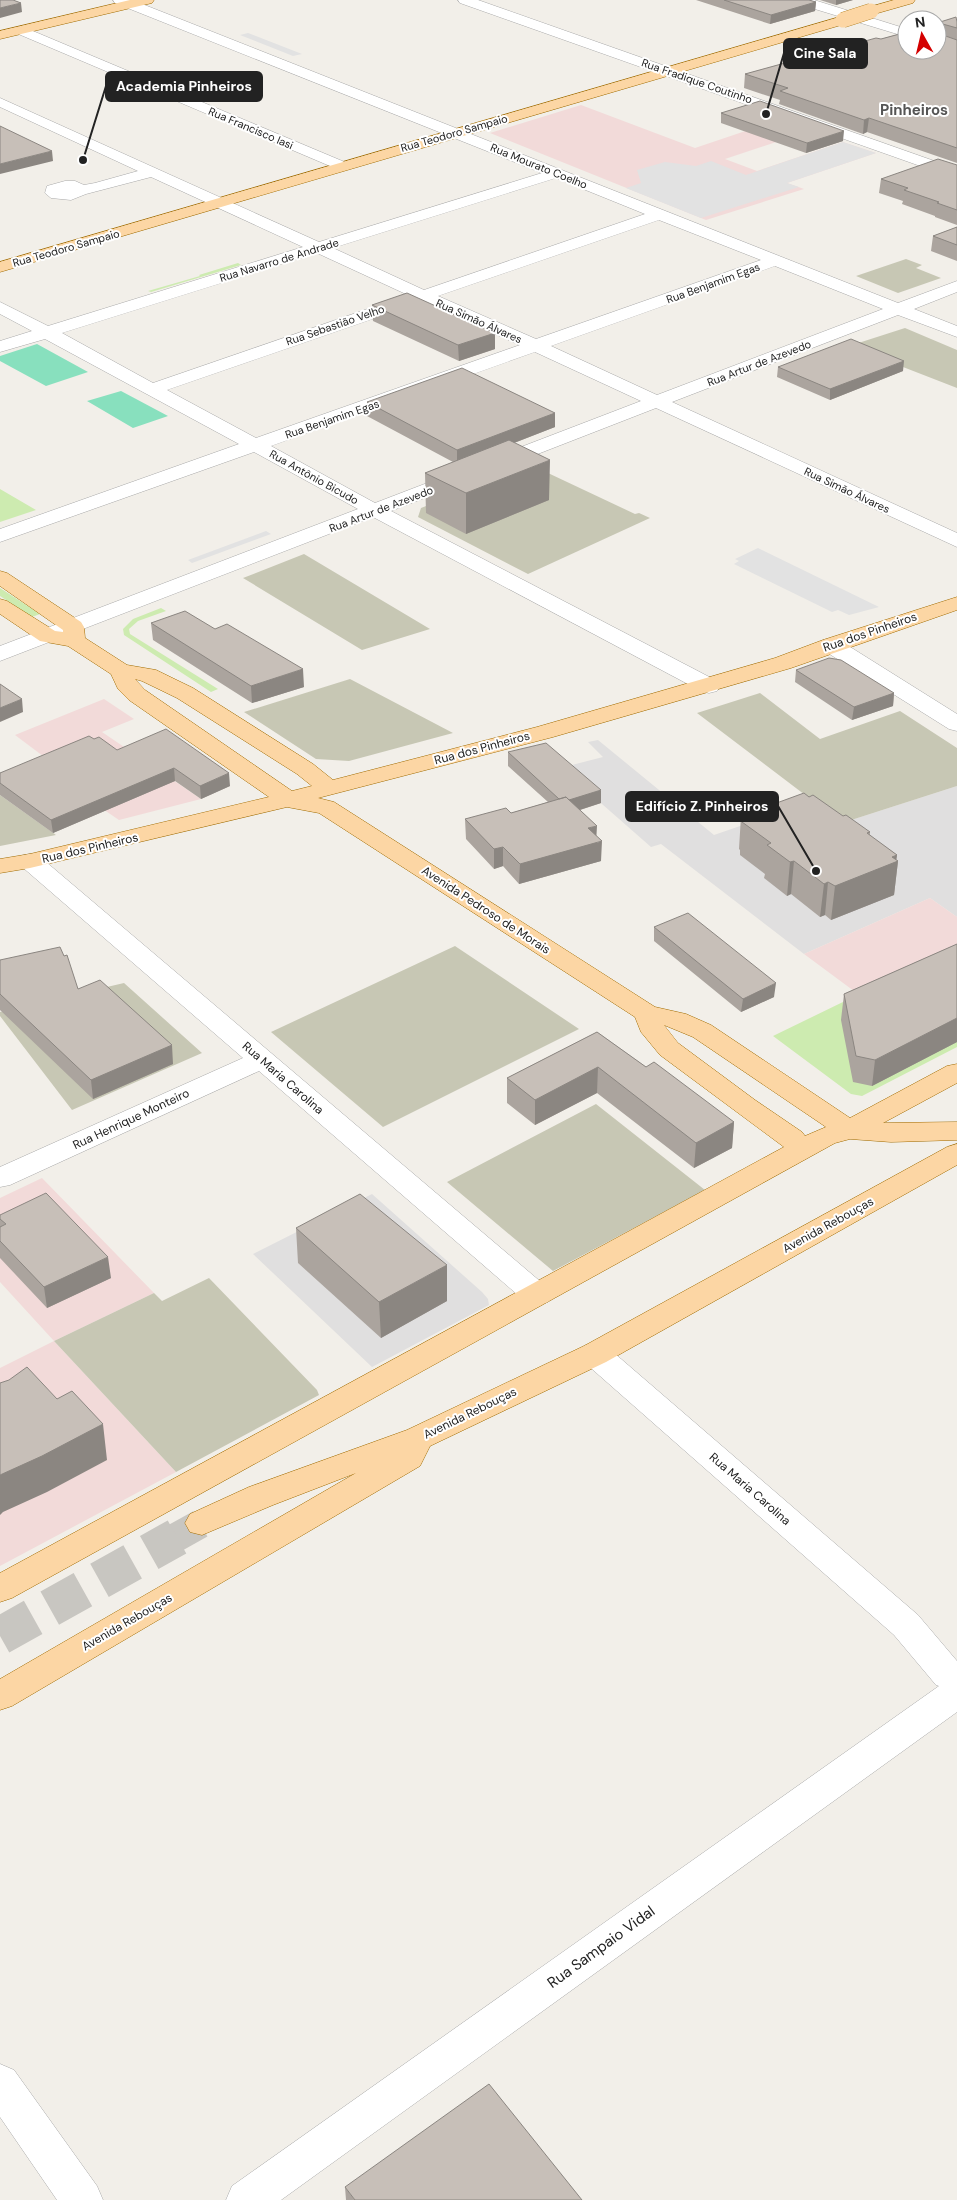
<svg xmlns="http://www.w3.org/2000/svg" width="957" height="2200" viewBox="0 0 957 2200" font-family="'DM Sans',sans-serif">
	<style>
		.residential { fill: #e0dfdf }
		.commercial { fill: #f2dad9 }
		.construction { fill: #c7c7b4 }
		.grass { fill: #cdebb0 }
		.pitch { fill: #88e0be }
		.parking { fill: #e2e2e2 }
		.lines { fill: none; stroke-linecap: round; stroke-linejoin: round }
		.major-tunnel-far1 { stroke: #c8c6c1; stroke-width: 29; stroke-dasharray: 29 15; stroke-linecap: butt }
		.major-tunnel { stroke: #c8c6c1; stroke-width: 38; stroke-dasharray: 38 19; stroke-linecap: butt }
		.minor-casing { stroke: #a9a9a9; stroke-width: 1 }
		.major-casing { stroke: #a06b00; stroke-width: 1 }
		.minor { fill: #fff; fill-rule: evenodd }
		.major { fill: #fcd6a4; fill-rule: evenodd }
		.major-bridge-casing { stroke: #a06b00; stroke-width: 16; stroke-linecap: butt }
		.major-bridge { stroke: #fcd6a4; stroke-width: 15 }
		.wall { fill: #aba49e }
		.shaded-wall { fill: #8b8681 }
		.building { fill: #c7bfb8; stroke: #8b8681 }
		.labels { text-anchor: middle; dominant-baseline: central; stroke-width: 4; stroke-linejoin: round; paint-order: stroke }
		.far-street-label { font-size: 11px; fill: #222; stroke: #fff }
		.street-label { font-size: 12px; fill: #222; stroke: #fff }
		.far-district-label { font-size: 15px; font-weight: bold; fill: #555; stroke: #fff }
		.near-street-label { font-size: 15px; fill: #222; stroke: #fff }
		.leader { fill: none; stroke: #222; stroke-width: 2 }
		.callout-dot { fill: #222; stroke: #fff; stroke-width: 2 }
		.callout { fill: #222; stroke: #222; stroke-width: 2 }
		.callout-label { font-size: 14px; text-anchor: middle; font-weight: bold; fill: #fff }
	</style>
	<rect width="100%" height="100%" fill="#f2efe9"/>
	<path class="residential" d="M598,740L714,835L812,801L842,823L957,786V917L930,898L804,954L661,844L651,847L545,754L568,766L603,757L588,742Z
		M372,1194L482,1292L488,1299L489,1305L372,1367L253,1254Z"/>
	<path class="commercial" d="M581,105L695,148L781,119L812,130L725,159L757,171L843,142L876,153L787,183L804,189L706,220L490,133Z
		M104,699L134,719L102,732L201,799L119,820L32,761L43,756L15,735Z
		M930,898L957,917V1042L872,1086L853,1082L858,994L804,954Z
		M42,1178L154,1293L54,1341L176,1472L0,1566V1368L54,1341L0,1282V1198Z"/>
	<path class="construction" d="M906,259L922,265L916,268L941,278L898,293L856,276Z
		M905,328L957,350V388L849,346Z
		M531,465L635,514L639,513L650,518L528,574L418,517L421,508Z
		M304,554L430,629L362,650L243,578Z
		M350,679L371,690L453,733L349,761L316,759L244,712Z
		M760,693L820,739L900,711L957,748V786L842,823L697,713Z
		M0,795L56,835L0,846Z
		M455,946L579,1029L383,1127L271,1032Z
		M124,983L202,1053L72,1110L0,1016V1012Z
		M596,1104L705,1190L553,1271L447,1182Z
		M209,1278L317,1390L319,1395L176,1472L54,1341L154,1293L162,1301Z"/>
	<path class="grass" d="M238,263L241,265L151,292L148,291L200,276L199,275Z
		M0,489L36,510L0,522Z
		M0,588L40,614L32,617L0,596Z
		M161,608L166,611L138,621L129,629L130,634L218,689L211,692L124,635L123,629L133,619Z
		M845,1001L957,1042V1047L862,1096L851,1094L773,1036Z"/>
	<path class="pitch" d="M37,344L88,372L46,386L0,361V356Z
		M121,391L168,416L133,428L87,401Z"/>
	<path class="parking" d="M248,33L302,54L293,56L240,35Z
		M843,142L876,153L787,183L799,187L701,218L626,188L641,183L637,170L665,162L696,166L711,161L746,175Z
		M266,531L271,534L192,563L188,560Z
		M758,548L879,607L849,615L838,610L832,612L734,564L739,561L735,559Z"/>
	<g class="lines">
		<path class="major-tunnel-far1" d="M175,1538L202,1523"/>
		<path class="major-tunnel" d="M0,1636L177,1537"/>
		<defs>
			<path id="minor" d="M113,0H132L898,303L957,281V292L914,309L957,326V337L898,315L672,402L957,533V547L656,408L391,511L717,681L720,686L717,691L709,693L701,691L373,517L0,661V646L358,509L254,452L0,542V529L239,444L45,339L0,352V341L32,331L0,314V302L48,326L303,247L151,177L86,194L71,200L51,198L45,193L47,186L65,181H75L84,185L95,183L138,171L0,107V98L319,242L542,173L115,3ZM556,178L645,214L424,290L333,248ZM659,220L761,260L536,339L438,296ZM317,253L408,295L153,383L62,333ZM775,266L883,309L657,395L551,346ZM422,302L520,345L256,438L167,390ZM535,352L641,401L375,503L271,446Z
				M458,0H478L957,169V179L460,3Z
				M793,0H814L907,29V37L795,3Z
				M21,26L347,163L350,166L347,169H337L16,33L14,30Z
				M831,639L839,640L957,714V731L949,729L823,650L820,645L823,640Z
				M30,854L39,856L548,1288L552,1295L548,1302L537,1305L526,1302L259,1071L10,1185L0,1187V1167L243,1058L21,866L18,861L21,856Z
				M595,1343L606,1346L918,1615L957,1661V1712L281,2200H226L232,2186L939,1686L936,1685L894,1635L584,1362L580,1354L584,1346Z
				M0,2064L14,2070L97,2186L103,2200H57L0,2117Z"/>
			<path id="major" d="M130,0H154L152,3L0,39V31Z
				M894,0H915L913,3L871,15L864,11L866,8Z
				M843,16L850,20L848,23L0,272V262Z
				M0,571L7,573L81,622L84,627L85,638L127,665L156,670L193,688L313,764L333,780L537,727L775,658L823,640L957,597V610L791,668L553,737L318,798L334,802L655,1007L686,1014L711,1025L850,1118L947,1066L957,1064V1083L883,1123L957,1122V1140L891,1142L850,1139L835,1143L12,1598L0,1602V1573L784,1147L660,1055L641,1032L635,1017L319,813L287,807L30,868L0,873V859L30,854L269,797L129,700L118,689L111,674L68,646L40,641L0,614V599L7,601L55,631L63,632V630L0,586ZM135,679L142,681L177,698L297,774L312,786L292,791L145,690ZM664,1025L693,1037L826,1127L805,1136L802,1132L755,1100L678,1043Z
				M957,1144V1165L606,1362L430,1446L420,1466L12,1706L0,1710V1679L356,1473L273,1505L202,1535L190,1532L185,1523L190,1514L249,1487L407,1430L584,1346L947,1147Z"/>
		</defs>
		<use href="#minor" class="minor-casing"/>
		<use href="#major" class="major-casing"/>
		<use href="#minor" class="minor"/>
		<use href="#major" class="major"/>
		<defs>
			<path id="major-bridge" d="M843,20L871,11"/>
		</defs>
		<use href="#major-bridge" class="major-bridge-casing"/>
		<use href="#major-bridge" class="major-bridge"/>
	</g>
	<path class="wall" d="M696,0H809L816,2L815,11L770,24Z
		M820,0H853L836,5Z
		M957,22V163L867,132L863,134L779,104L780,100L744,88L745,74L881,39L937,23Z
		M721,113L843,141L806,153L721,123Z
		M957,165V225L935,217V216L902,204L903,201L879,193L881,179Z
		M957,227V261L931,251L933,236Z
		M372,305L495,333V349L459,361L373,321Z
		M778,367L903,371L830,400L777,377Z
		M367,402L555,413V427L514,443L549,500L466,534L426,513L425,473L453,462L367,416Z
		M151,623L304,687L252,703L153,640Z
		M796,670L894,693L893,706L852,720L795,682Z
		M94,739L117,750L230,786L201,799L175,781L53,833L0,795V773Z
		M508,752L601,803L580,810L601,861L519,884L503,866L494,869L466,839L465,819L511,813L548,802L508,766Z
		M809,797L870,832V836L897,855L896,860L898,861L894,895L831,920L825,915L820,917L791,894L787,896L764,878L765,874L740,855V850L739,849L741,816Z
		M654,927L774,997L741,1012L654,941Z
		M957,944V1042L872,1086L853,1082L841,1020L844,994Z
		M0,960L78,989L173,1064L93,1099L0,1010Z
		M597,1032L646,1067L734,1122L732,1148L694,1168L597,1093L535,1125L507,1103V1078Z
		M0,1215L111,1278L47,1308L0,1258Z
		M296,1228L447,1301L381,1338L298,1263Z
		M345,2187L355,2200H346Z"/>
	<path class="shaded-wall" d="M836,0H853L836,5Z
		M816,2L815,11L770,24L771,15Z
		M21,3L22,12L0,18V8Z
		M939,23L938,36L937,37V24Z
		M869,118L867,132L863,134L864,120Z
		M844,131L843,141L806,153L807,143Z
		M52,151L53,161L0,174V164Z
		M495,333V349L459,361L458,345Z
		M904,361L903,371L830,400V389Z
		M555,413V427L457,465V450Z
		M550,460L549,500L466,534V493Z
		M303,669L304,687L252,703L251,686Z
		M894,693L893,706L852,720L854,707Z
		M22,699L23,712L0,722V708Z
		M174,768L175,781L53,833L51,820Z
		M229,773L230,786L201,799L200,786Z
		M601,790V803L567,814V800Z
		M597,826L596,843L602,841L601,861L519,884L520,864L588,828Z
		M503,847V866L494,869V849Z
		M897,855L896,862L898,861L894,895L831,920L835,886Z
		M794,861L791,894L787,896L790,862Z
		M828,882L825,915L820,917L824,884Z
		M776,983L774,997L741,1012L743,999Z
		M957,1018V1042L872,1086L875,1060Z
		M172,1045L173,1064L93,1099L91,1080Z
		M598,1067L597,1093L535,1125V1100Z
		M734,1122L732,1148L694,1168L696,1143Z
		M108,1257L111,1278L47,1308L44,1287Z
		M447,1265V1301L381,1338L379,1302Z
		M103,1424L107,1460L47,1492L3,1512L0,1515V1475Z"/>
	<path class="building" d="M0,0H13L21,3L0,8Z
		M724,0H809L816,2L771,15Z
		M956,17L957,22V28L939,23L937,24V23Z
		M907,32V50H937V33L957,40V148L869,118L864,120L780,91L788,88L745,74L876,38L881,39Z
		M760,101L844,131L807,143L721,113Z
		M0,126L52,151L0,164Z
		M938,159L957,165V210L937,203L939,202L904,190L908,188L881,179Z
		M957,227V245L933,236Z
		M407,293L495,333L458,345L372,305Z
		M851,339L904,361L830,389L778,367Z
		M462,368L555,413L457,450L367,402Z
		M509,440L550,460L466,493L425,473Z
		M185,611L215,629L227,624L303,669L251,686L151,623Z
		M829,658L841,660L894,693L854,707L796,670Z
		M0,684L22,699L0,708Z
		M166,729L229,773L200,786L174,768L51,820L0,783V773L89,736L94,739L99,737L117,750Z
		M546,743L601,790L569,800L566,797L559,799L508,752Z
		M804,793L809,797L813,795L843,816L846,815L870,832L867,833L897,855L892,857L898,861L835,886L828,882L824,884L794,861L790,862L767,845L771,843L742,822L747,820L741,816Z
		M566,797L597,826L588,828L602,841L520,864L503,847L494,849L465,819L506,808L511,813Z
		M688,913L776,983L743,999L654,927Z
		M957,944V1018L875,1060L856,1056L844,994Z
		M60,947L64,956L67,955L78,989L100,980L172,1045L91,1080L0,994V960Z
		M597,1032L646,1067L654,1062L734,1122L696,1143L598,1067L535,1100L507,1078Z
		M46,1193L108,1257L44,1287L0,1241V1227L6,1224L0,1219V1215Z
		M360,1194L447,1265L379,1302L296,1228Z
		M27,1367L57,1399L72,1391L103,1424L42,1456L0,1475V1383L9,1380Z
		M489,2084L582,2200H355L345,2187Z"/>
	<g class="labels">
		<g class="far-street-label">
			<text transform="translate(697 81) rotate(19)">Rua Fradique Coutinho</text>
			<text transform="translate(251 128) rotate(23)">Rua Francisco Iasi</text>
			<text transform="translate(454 133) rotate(-16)">Rua Teodoro Sampaio</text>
			<text transform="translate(539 166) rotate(22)">Rua Mourato Coelho</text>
			<text transform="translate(66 248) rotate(-16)">Rua Teodoro Sampaio</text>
			<text transform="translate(279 260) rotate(-17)">Rua Navarro de Andrade</text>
			<text transform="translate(713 283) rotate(-20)">Rua Benjamim Egas</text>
			<text transform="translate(479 321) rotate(24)">Rua Simão Álvares</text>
			<text transform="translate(335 325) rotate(-19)">Rua Sebastião Velho</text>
			<text transform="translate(759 363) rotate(-21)">Rua Artur de Azevedo</text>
			<text transform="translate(332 419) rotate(-19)">Rua Benjamim Egas</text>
			<text transform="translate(314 477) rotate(29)">Rua Antônio Bicudo</text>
			<text transform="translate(847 490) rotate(25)">Rua Simão Álvares</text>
			<text transform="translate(381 509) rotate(-21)">Rua Artur de Azevedo</text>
		</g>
		<g class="street-label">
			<text transform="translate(870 632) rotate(-19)">Rua dos Pinheiros</text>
			<text transform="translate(482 748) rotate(-15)">Rua dos Pinheiros</text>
			<text transform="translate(90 848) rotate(-13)">Rua dos Pinheiros</text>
			<text transform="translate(486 910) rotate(33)">Avenida Pedroso de Morais</text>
			<text transform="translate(283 1078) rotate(41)">Rua Maria Carolina</text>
			<text transform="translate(131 1119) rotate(-25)">Rua Henrique Monteiro</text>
			<text transform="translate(828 1225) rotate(-29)">Avenida Rebouças</text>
			<text transform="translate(470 1413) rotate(-26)">Avenida Rebouças</text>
			<text transform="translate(750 1489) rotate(41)">Rua Maria Carolina</text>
			<text transform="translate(127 1622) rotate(-30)">Avenida Rebouças</text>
		</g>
		<g class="far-district-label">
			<text x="914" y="110">Pinheiros</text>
		</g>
		<g class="near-street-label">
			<text transform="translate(601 1947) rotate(-36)">Rua Sampaio Vidal</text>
		</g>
	</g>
	<path class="leader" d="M766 114L784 53M83 160L106 86M816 871L778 806"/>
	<g class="callout-dot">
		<circle cx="766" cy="114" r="5"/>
		<circle cx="83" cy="160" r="5"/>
		<circle cx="816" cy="871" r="5"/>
	</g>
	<g class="callout">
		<rect x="784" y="39" width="83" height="29" rx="5"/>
		<rect x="106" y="72" width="156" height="29" rx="5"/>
		<rect x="626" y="792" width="152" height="29" rx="5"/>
	</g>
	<g class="callout-label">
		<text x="825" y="58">Cine Sala</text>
		<text x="184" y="91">Academia Pinheiros</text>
		<text x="702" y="811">Edifício Z. Pinheiros</text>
	</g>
	<g transform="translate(922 35) rotate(352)"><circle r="24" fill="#ffffff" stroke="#a7a7a7"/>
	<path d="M0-4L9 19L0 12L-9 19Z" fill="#d40000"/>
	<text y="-8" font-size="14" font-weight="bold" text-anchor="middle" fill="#222222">N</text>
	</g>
</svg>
